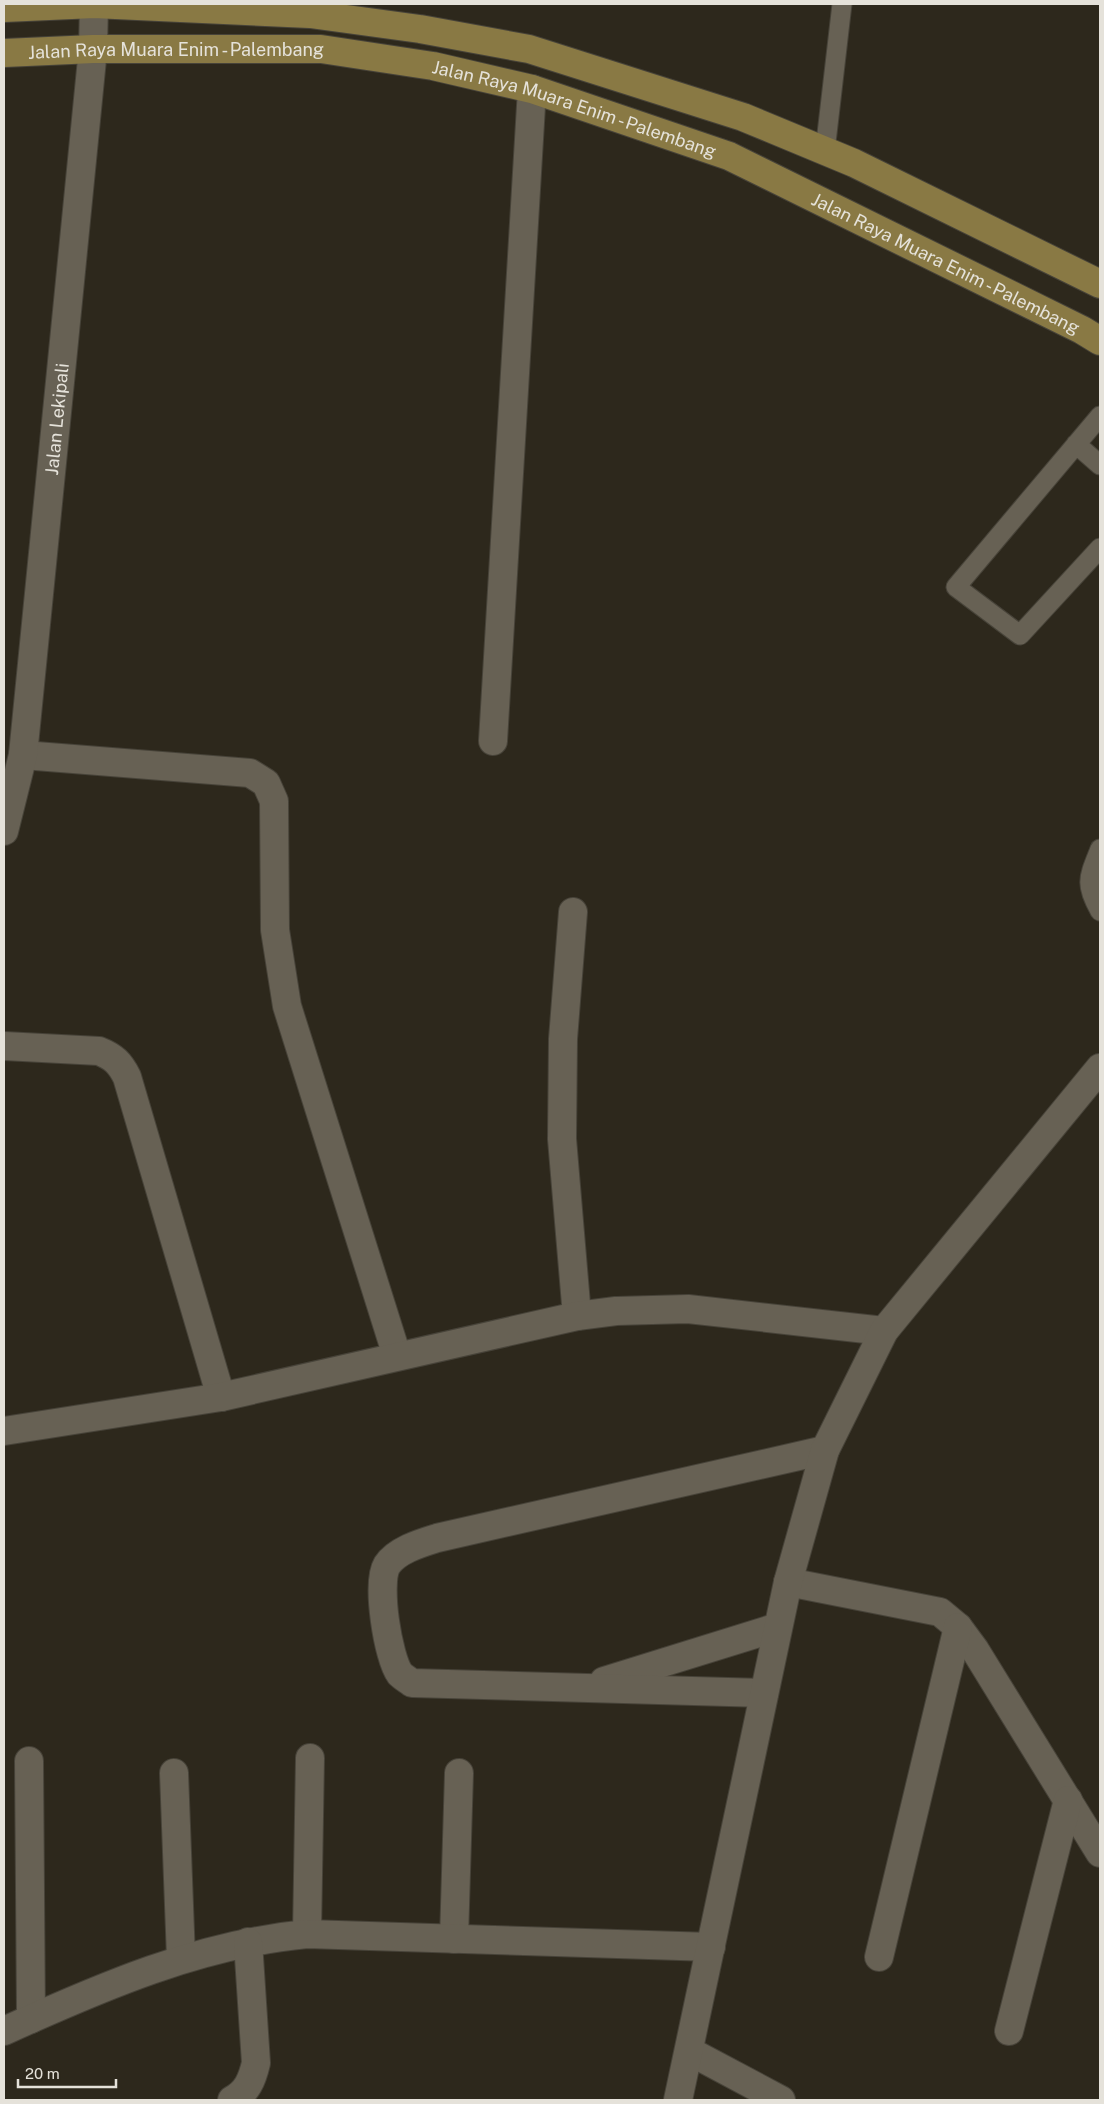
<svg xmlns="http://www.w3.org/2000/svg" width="1104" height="2104" viewBox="0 0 1104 2104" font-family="'Public Sans',sans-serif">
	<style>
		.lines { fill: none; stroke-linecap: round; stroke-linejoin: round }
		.lane-casing { stroke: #474339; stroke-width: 21 }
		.street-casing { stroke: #474339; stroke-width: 30 }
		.primary-casing { stroke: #474339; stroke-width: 30 }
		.lane { stroke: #676154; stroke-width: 19 }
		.street { stroke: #676154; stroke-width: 28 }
		.primary { stroke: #897944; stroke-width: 28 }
		.labels { text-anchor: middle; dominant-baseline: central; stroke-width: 4.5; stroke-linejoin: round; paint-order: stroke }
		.street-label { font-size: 18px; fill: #e5e2da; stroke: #2d281c }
	</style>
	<rect width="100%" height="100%" fill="#2d281c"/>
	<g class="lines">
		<defs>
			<path id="lane" d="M825,151L842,4
				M1100,416L956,587L1020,635L1100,548
				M1076,444L1100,465
				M1100,849C1089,877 1084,883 1100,911"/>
			<g id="street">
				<path d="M493,741L532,89"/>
				<path d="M23,755L250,773L266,783L274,801L275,930L287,1006L397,1356"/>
				<path id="s1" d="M4,831L23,755L93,49L94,4"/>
				<path d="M573,912L563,1039L562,1139L577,1316"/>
				<path d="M4,1046L99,1051C114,1057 120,1063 127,1077L221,1397"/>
				<path d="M4,1431L221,1397L577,1316L616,1311L688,1309L884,1331"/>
				<path d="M788,1582L940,1612L958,1627L975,1650L1100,1853"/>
				<path d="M604,1681L778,1627"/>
				<path d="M764,1693L412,1683C408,1680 403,1677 400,1674C388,1658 376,1583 387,1565C397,1550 421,1543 437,1538L825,1450"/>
				<path d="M29,1761L31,2019"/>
				<path d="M174,1773L181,1958"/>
				<path d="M307,1934L310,1758"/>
				<path d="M454,1939L459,1773"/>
				<path d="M879,1957L958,1627"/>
				<path d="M4,2031C101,1987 200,1944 307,1934L711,1947"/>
				<path d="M1009,2031L1068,1800"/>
				<path d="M689,2051L781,2100"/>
				<path d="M232,2100C247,2092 252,2080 256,2063L248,1942"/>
				<path d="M678,2100L788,1582L825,1450L884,1331L1100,1068"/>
			</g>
			<g id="primary">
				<path d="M4,8L94,4L310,14L420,29L529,49L743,117L854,163L1100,284"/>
				<path id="s2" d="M4,53L93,49H321L433,66L532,89L729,156L1082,330L1100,341"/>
			</g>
		</defs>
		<use href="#lane" class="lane-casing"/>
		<use href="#street" class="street-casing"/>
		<use href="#primary" class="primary-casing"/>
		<use href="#lane" class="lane"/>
		<use href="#street" class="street"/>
		<use href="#primary" class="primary"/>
	</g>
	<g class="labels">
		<g class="street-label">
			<text stroke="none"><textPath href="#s2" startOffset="172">Jalan Raya Muara Enim - Palembang</textPath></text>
			<text stroke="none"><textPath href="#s2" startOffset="578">Jalan Raya Muara Enim - Palembang</textPath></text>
			<text stroke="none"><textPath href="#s2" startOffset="982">Jalan Raya Muara Enim - Palembang</textPath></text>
			<text stroke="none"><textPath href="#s1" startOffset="416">Jalan Lekipali</textPath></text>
		</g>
	</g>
	<rect width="1104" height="2104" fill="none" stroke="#e5e2da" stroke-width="10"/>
	<path d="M18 2079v8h98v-8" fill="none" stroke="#e5e2da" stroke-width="2.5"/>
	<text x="25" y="2079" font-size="15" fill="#e5e2da" stroke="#2d281c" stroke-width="4" paint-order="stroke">20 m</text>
</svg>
